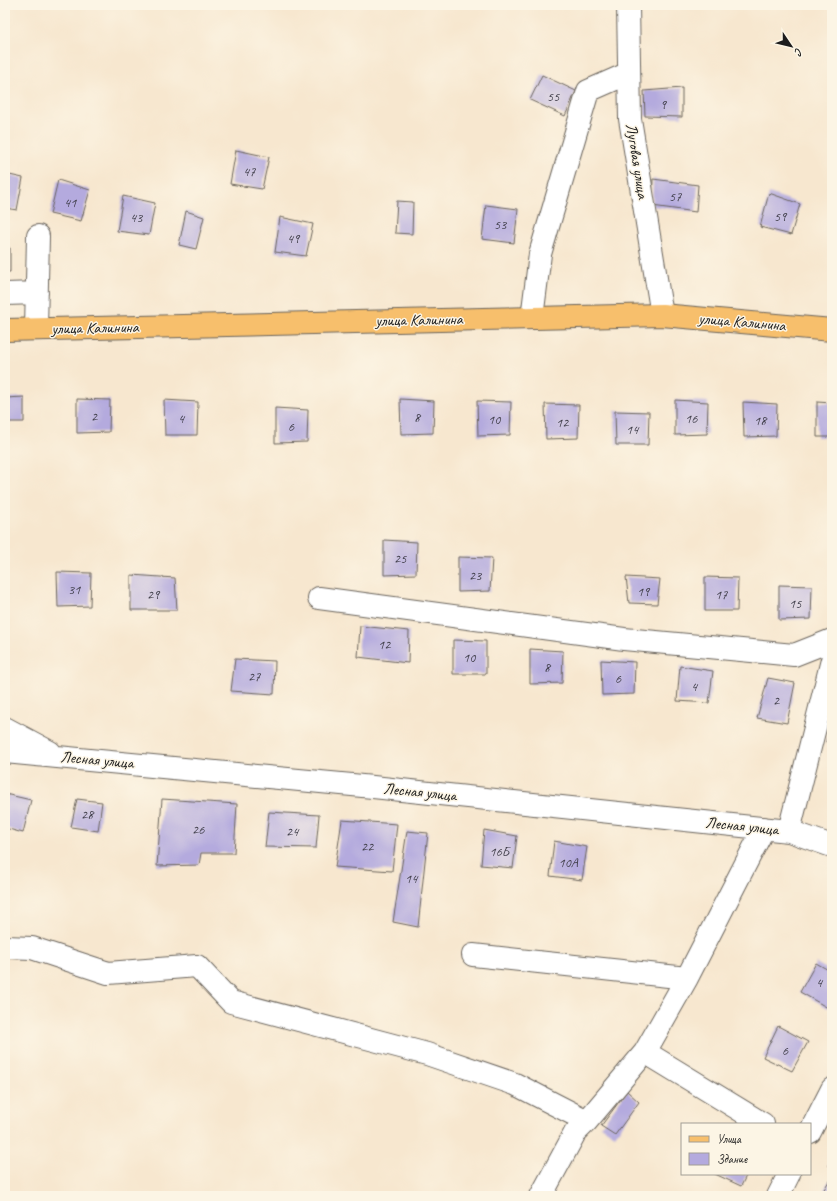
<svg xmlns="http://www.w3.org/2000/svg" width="837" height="1201" viewBox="0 0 837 1201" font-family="Caveat,sans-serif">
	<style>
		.building { fill: #b4aade }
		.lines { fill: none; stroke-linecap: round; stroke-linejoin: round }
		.minor-casing { stroke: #69635b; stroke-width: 24 }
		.major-casing { stroke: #69635b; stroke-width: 24 }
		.minor { stroke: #fff; stroke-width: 22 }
		.major { stroke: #f7bf6c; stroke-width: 22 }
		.labels { text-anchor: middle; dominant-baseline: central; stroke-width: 3; stroke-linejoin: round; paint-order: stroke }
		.number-label { font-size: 14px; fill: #42404c }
		.street-label { font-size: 16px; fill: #1c1c1c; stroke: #fcf5e5 }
	</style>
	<rect width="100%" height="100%" fill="#fcf5e5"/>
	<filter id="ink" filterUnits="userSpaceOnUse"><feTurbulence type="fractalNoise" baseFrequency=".025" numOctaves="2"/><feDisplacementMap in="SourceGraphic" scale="8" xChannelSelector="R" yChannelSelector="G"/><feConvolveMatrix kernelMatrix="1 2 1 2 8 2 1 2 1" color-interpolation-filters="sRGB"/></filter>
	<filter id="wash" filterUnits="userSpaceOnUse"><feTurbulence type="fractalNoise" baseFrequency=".012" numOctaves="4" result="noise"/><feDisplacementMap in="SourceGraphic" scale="16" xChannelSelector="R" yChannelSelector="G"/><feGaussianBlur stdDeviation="0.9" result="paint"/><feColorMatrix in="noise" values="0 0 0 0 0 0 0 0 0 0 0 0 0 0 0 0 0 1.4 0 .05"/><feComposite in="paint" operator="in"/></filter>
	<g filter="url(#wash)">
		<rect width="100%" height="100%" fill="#f7e7cf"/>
		<g id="blocks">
			<path class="building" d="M542,75L576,91L565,116L530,100Z
				M682,88V117L645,116L644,91Z
				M236,150L269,157L262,189L230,184Z
				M5,174L23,178L17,210L5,208Z
				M653,179L698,185L696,212L652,206Z
				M58,180L90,190L81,221L50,214Z
				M769,193L800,204L791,235L760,227Z
				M123,196L155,203L149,235L117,231Z
				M397,201L413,202L412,234L395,233Z
				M486,205L518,209L514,243L482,239Z
				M186,211L204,217L196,249L179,245Z
				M280,217L313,224L306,256L275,252Z
				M5,248H10V272H5Z
				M24,397V422H5V398Z
				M77,399L110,400L109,432L77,433Z
				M400,399L434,401L433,433L401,434Z
				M164,400L198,402L197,435H165Z
				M675,400L708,402L707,434L675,435Z
				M477,401L511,402L510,435L478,436Z
				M743,402L777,404L776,436L744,437Z
				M817,402L832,403V437H817Z
				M545,404L579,405L578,438L546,439Z
				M275,408L308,410L307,442L275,443Z
				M615,411L649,412L648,445H616Z
				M384,540L417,542L416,574L384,575Z
				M458,557L492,558L490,591L458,592Z
				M57,572L91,573L90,606L58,607Z
				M131,575L175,578L177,610H131Z
				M626,577L660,579L657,604L629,603Z
				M705,577L738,578L737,611H705Z
				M779,585L812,586L811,619L779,620Z
				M360,626L409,631L408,663L358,657Z
				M453,640L486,641V674H453Z
				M530,649L563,651L562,683L530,684Z
				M235,659L275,661L274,694L231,691Z
				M601,660L635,662L634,694L602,695Z
				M680,666L713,671L709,703L677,701Z
				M768,678L795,683L787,723L757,718Z
				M832,724V744L826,742Z
				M5,794L31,800L23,833L5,828Z
				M77,799L102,802L98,831L71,827Z
				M162,799L237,804L234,853H201L199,865L157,866Z
				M269,812L319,815L316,848L265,847Z
				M342,820L397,824L392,871L335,867Z
				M484,830L517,836L513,868L481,865Z
				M407,831L428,833L418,927L393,922Z
				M554,841L587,847L582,880L550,876Z
				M816,963L832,972V1002L828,1008L800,992Z
				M778,1026L808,1042L792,1071L763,1057Z
				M627,1091L639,1102L615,1135L601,1126Z
				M832,1159V1167L828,1165Z
				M715,1174H747L741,1186Z
				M829,1181L832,1183V1196H820Z"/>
		</g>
	</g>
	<g filter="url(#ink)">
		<use href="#blocks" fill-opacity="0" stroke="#69635b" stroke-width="1"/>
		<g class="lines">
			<defs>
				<path id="minor" d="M628,5L630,119L662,315
					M5,294L37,293
					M532,318L540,254L588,91L629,73
					M36,329L38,236
					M319,598L624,639L794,655L832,640
					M5,728L50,752
					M5,752L373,787L789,831L832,846
					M789,831L832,660
					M5,947L32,948L108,973L197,966L231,1002L427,1054L515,1084L587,1121
					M473,955L687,978
					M645,1052L763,1124
					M810,1132L832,1089
					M541,1196L575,1133L587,1121L645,1052L687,978L764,828
					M778,1196L789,1174"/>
				<path id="major" d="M5,330L662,315L832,330"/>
			</defs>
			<use href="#minor" class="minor-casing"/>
			<use href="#major" class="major-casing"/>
			<use href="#minor" class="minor"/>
			<use href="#major" class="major"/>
		</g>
	</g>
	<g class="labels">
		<g class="number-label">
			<text x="553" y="96">55</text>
			<text x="663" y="104">9</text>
			<text x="249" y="171">47</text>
			<text x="675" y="196">57</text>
			<text x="70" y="202">41</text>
			<text x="780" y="216">59</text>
			<text x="136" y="217">43</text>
			<text x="500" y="224">53</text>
			<text x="293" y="238">49</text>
			<text x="94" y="416">2</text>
			<text x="417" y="417">8</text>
			<text x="181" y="418">4</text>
			<text x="691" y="418">16</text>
			<text x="494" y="419">10</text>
			<text x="760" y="420">18</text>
			<text x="562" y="422">12</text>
			<text x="291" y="426">6</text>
			<text x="632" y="429">14</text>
			<text x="400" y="558">25</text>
			<text x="475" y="575">23</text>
			<text x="74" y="589">31</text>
			<text x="643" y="591">19</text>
			<text x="153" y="594">29</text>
			<text x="721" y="594">17</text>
			<text x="795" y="603">15</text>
			<text x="384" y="644">12</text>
			<text x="469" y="657">10</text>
			<text x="547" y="667">8</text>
			<text x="254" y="676">27</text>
			<text x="618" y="678">6</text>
			<text x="694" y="686">4</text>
			<text x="776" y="700">2</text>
			<text x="87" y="814">28</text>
			<text x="198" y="829">26</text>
			<text x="292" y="831">24</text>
			<text x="367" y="846">22</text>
			<text x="499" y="851">16Б</text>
			<text x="568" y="862">10А</text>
			<text x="411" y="878">14</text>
			<text x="819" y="982">4</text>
			<text x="785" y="1050">6</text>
		</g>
		<g class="street-label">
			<text transform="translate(637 161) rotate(81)">Луговая улица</text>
			<text transform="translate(419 320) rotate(-1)">улица Калинина</text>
			<text transform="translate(742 322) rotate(5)">улица Калинина</text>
			<text transform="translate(95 328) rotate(-1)">улица Калинина</text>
			<text transform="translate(97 760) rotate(5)">Лесная улица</text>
			<text transform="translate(420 792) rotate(6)">Лесная улица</text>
			<text transform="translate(742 826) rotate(6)">Лесная улица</text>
		</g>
	</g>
	<rect width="837" height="1201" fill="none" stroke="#fcf5e5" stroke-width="20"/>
	<rect x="681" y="1123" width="130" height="52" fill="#fcf5e5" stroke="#a29e95"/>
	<rect x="689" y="1136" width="20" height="6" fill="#f7bf6c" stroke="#a29e95"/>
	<text x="717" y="1143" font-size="12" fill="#1c1c1c">Улица</text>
	<rect x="689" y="1153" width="20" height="12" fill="#b4aade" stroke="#a29e95"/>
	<text x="717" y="1163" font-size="12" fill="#1c1c1c">Здание</text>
	<g transform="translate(791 46) rotate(125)" stroke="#fcf5e5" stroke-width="3" paint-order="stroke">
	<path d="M0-3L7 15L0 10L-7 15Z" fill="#1c1c1c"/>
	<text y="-6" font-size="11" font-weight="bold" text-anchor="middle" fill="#1c1c1c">С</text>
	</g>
</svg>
